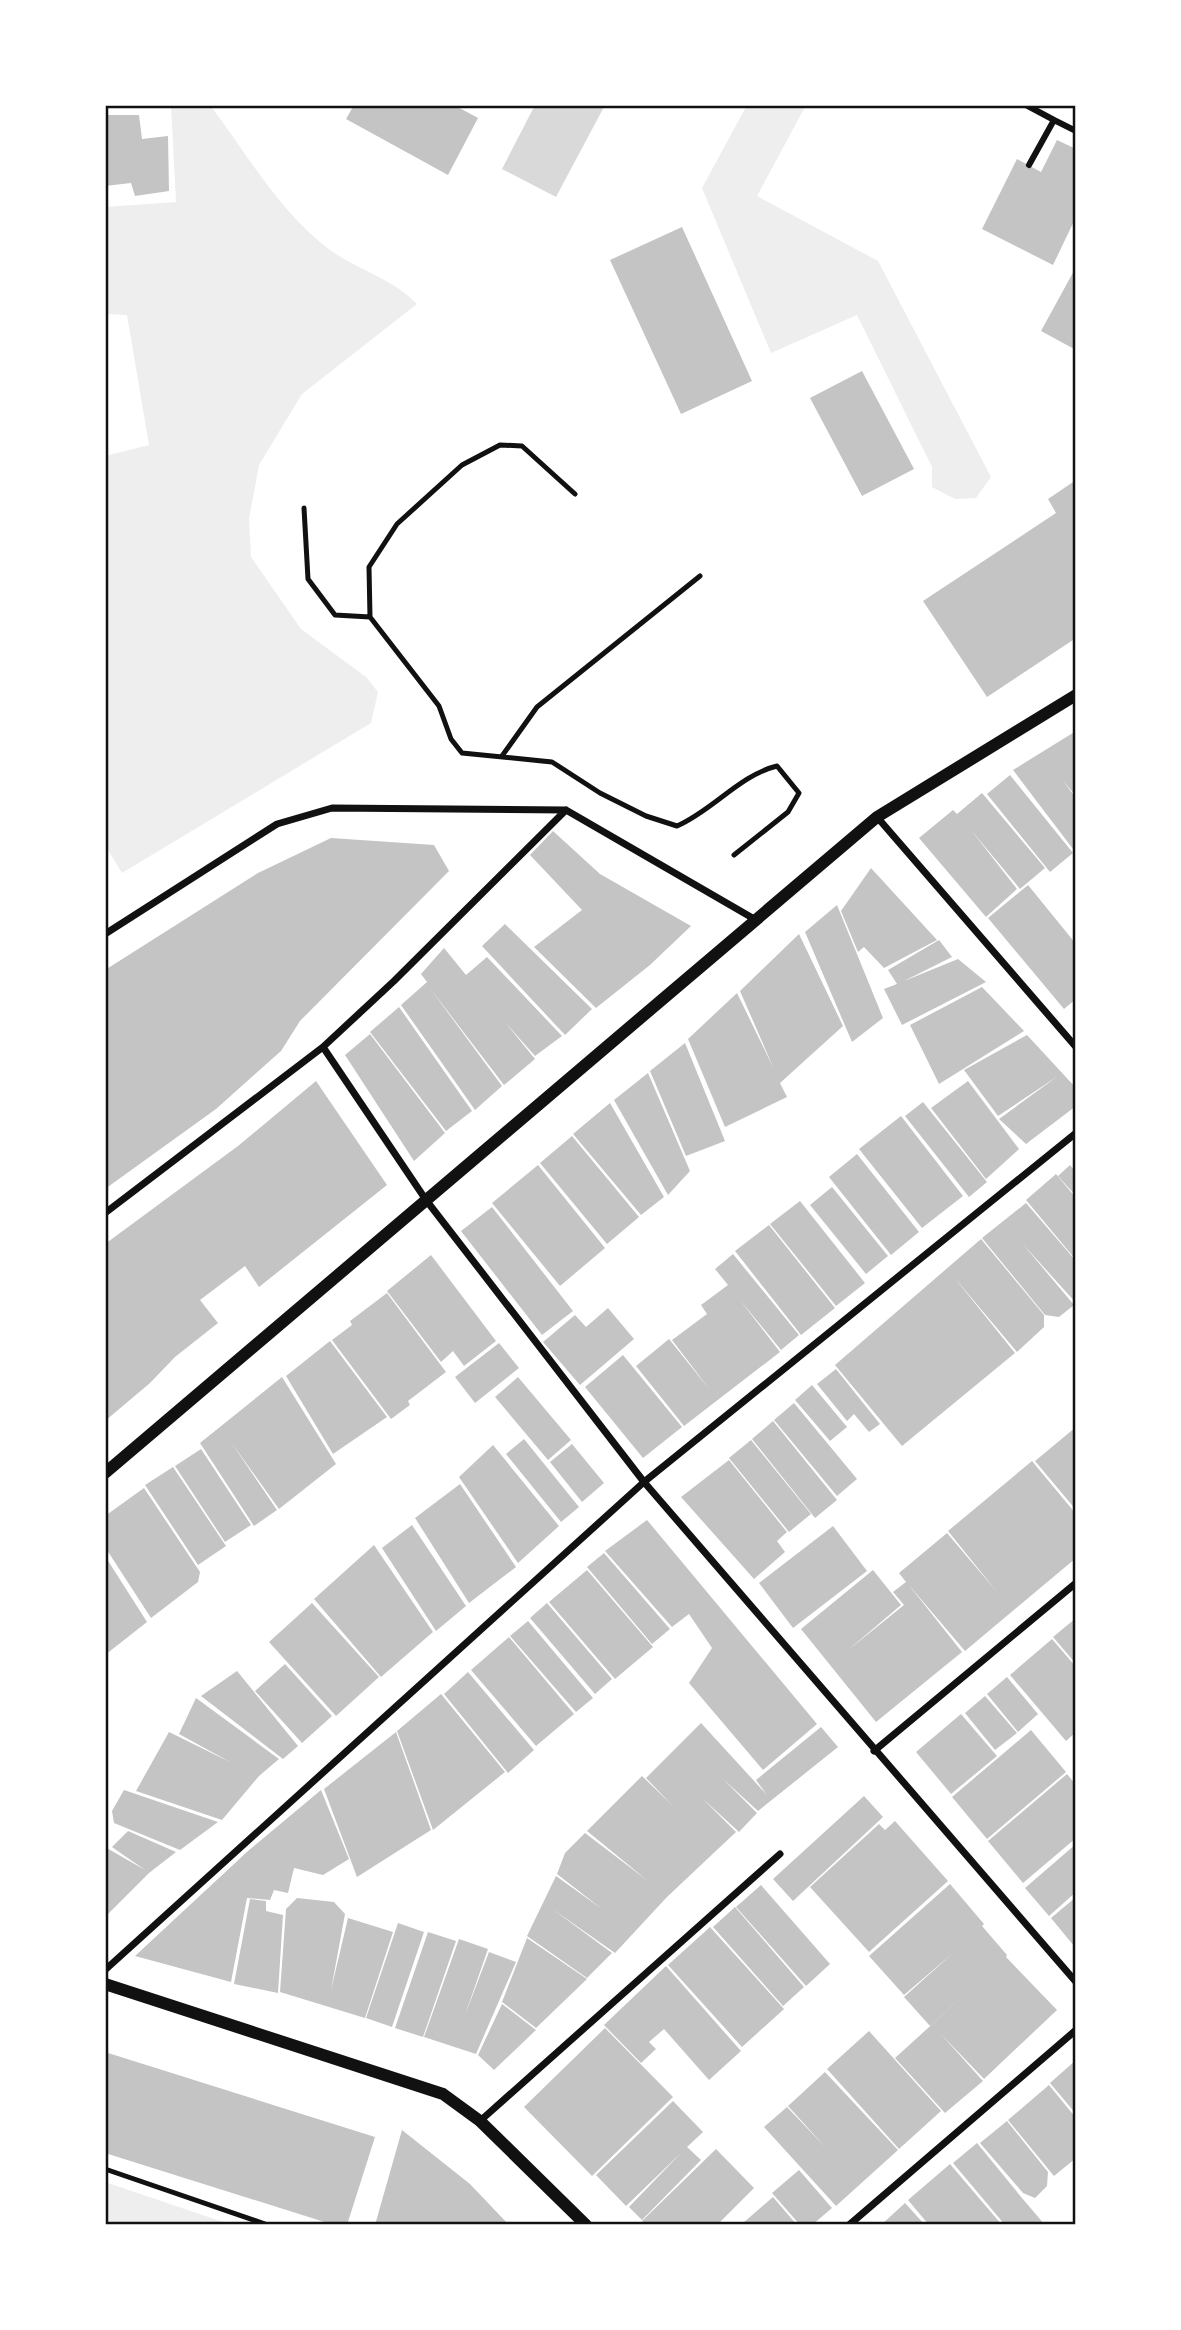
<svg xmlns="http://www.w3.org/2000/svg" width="1181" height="2330" viewBox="0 0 1181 2330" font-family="'IBM Plex Sans',sans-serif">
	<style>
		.green { fill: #eee }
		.water { fill: #d9d9d9 }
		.building { fill: #c4c4c4 }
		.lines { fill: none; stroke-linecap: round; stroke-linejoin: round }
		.service { stroke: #111; stroke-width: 5 }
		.pedestrian { stroke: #111; stroke-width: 6 }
		.minor { stroke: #111; stroke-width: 7 }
		.tertiary { stroke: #111; stroke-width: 12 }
		.neatline { fill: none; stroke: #111; stroke-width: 2.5 }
	</style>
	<rect width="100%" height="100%" fill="#fff"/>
	<path class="green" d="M171,105H210C247,154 280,213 330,250C358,270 393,279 417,304L302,394L259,465L249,519L251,557L301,629L366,677L378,692L371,723L122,873L105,845V456L149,445L127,315L105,314V207L176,202Z
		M747,105H806L757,196L878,261L991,477L976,498L955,499L932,487V467L857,315L771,353L702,188Z
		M105,2182L232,2225H105Z"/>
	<path class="water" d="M535,105H605L556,197L502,169Z"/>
	<path class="building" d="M354,105H454L478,118L448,175L346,119Z
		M105,115H139L142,139L168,136L169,191L135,196L131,183L105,186Z
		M1057,140L1076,149V217L1053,265L982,229L1017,159L1041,172Z
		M682,227L752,381L681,414L610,260Z
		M1076,267V350L1041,331Z
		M862,371L914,469L862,496L810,398Z
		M1076,480V638L987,697L923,601L1056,513L1048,499Z
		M1076,731V796L1063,781L1076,798V853L1013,770Z
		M1010,775L1073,853L1050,872L987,794Z
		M982,793L1045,868L1020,889L971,830L1017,889L986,917L919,838L953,810L957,814Z
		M553,831L600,874L691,926L650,965L596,1008L534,947L582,910L530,855Z
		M331,838L434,845L449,871L300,1021L281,1051L216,1109L105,1189V970L258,873Z
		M871,868L937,940L884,968L864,947L858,952L841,911Z
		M1028,885L1076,944V999L1064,1009L988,918Z
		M837,905L883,1018L852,1042L805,932Z
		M505,924L592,1009L565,1035L482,946Z
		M799,934L843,1026L780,1083L787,1097L725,1127L688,1039L737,993L774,1069L740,991Z
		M939,940L952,957L904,981L958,959L986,982L902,1025L884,989L897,984L888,970Z
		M444,948L466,975L487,957L562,1036L535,1056L505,1022L535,1059L504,1085L429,987L502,1086L475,1110L401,1005L427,982L421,974Z
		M982,987L1024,1031L939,1084L910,1025Z
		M399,1007L472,1111L446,1131L370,1032Z
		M370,1034L445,1133L414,1161L345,1055Z
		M1027,1035L1076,1088V1106L1026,1144L999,1119L1058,1076L998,1116L964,1070Z
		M685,1043L725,1141L686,1156L650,1071Z
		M648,1073L690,1171L668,1195L614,1100Z
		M316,1081L387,1185L259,1287L245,1266L200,1300L218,1323L175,1357L150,1383L105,1421V1244L238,1146Z
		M968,1081L1019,1149L986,1179L931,1108Z
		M923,1102L987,1182L969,1197L905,1116Z
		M610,1103L664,1197L641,1215L573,1134Z
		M901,1116L963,1196L922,1228L859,1149Z
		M572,1136L639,1217L607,1244L540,1163Z
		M857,1154L919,1232L891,1255L829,1177Z
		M538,1165L605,1248L560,1286L492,1203Z
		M1070,1165L1076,1172V1196L1058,1176Z
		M1056,1174L1076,1198V1260L1026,1200Z
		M832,1187L888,1256L866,1274L810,1205Z
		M800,1201L865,1283L836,1306L770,1224Z
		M1026,1203L1076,1261V1303L1022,1243L1074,1305L1059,1317L1045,1315L982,1238Z
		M492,1207L573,1311L542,1335L461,1231Z
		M769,1225L835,1308L801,1335L735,1251Z
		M981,1239L1044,1315V1327L1017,1352L953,1276L1015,1353L902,1446L835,1365Z
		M733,1254L799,1335L781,1350L740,1300L780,1352L684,1426L636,1366L669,1339L710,1390L672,1340L707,1314L701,1305L728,1285L715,1269Z
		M431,1255L496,1341L464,1366L453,1351L441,1362L387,1291Z
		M387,1293L446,1372L408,1401L410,1405L391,1419L332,1340L352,1325L350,1321Z
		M608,1308L634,1339L580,1385L543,1342L575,1315L586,1327Z
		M330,1341L387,1417L333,1454L286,1376Z
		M499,1343L519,1368L475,1403L455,1377Z
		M623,1355L682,1427L643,1458L585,1387Z
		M836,1369L880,1424L869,1432L854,1414L847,1421L817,1384Z
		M282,1377L336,1464L279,1509L231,1442L277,1510L254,1526L200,1443Z
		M518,1377L571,1440L548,1460L495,1397Z
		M812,1385L847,1427L830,1441L795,1400Z
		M794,1403L857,1479L837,1496L774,1420Z
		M773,1421L837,1500L815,1518L752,1439Z
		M1076,1427V1510L1035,1461Z
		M524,1439L579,1507L561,1522L506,1454Z
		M751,1440L811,1514L789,1532L729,1458Z
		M572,1444L604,1483L582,1502L550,1462Z
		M493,1445L559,1526L518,1563L459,1477Z
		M201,1449L251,1525L225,1542L175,1466Z
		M729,1460L787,1532L777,1541L785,1552L754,1579L681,1497Z
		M1032,1461L1076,1514V1558L965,1651L908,1584L962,1652L876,1722L801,1629L873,1570L901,1605L847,1651L904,1605L893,1592L906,1582L899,1573L947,1533L997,1592L948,1531Z
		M173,1467L226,1546L198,1565L145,1485Z
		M460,1484L516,1567L469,1603L415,1518Z
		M144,1488L200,1572L198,1582L151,1618L105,1547V1516Z
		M647,1520L817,1724L763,1770L689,1683L712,1648L689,1614L672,1627L605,1551Z
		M412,1525L466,1606L436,1631L382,1548Z
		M833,1526L867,1571L793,1628L759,1583Z
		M374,1545L433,1632L381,1677L314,1599Z
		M604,1553L670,1629L652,1644L587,1567Z
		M105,1556L147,1622L105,1655Z
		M587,1570L653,1647L615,1679L549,1602Z
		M312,1603L379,1677L336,1716L269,1642Z
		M547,1603L612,1679L595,1694L530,1618Z
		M1076,1618V1664L1053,1637Z
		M528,1621L593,1698L576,1712L510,1636Z
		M509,1637L574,1714L536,1746L471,1670Z
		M1052,1639L1076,1667V1732L1066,1741L1010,1675Z
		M285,1664L332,1716L302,1743L255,1691Z
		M237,1671L298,1746L283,1759L201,1696Z
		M468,1672L534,1750L508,1773L444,1694Z
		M1007,1677L1038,1714L1018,1732L987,1694Z
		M441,1694L505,1772L433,1830L397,1731Z
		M985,1696L1017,1733L995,1750L965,1713Z
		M196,1698L279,1759L259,1776L222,1820L136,1791L169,1732L230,1762L179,1734Z
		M961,1714L997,1756L951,1794L916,1752Z
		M701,1723L767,1795L756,1780L821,1727L838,1747L758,1811L723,1779L757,1813L739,1832L702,1798L736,1832L667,1897L615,1953L551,1908L612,1953L587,1978L527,1936L556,1876L602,1909L557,1874L565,1853L585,1833L648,1881L587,1831L642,1776L672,1805L646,1778Z
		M1031,1730L1066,1772L987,1839L952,1797Z
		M396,1732L431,1830L357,1877L324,1789Z
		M1067,1774L1076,1785V1838L1023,1883L988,1841Z
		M124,1790L218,1822L180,1850L114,1823L112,1811Z
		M321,1790L349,1859L323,1875L294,1868L288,1893L274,1890L270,1900L247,1898L231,1982L135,1956L248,1851Z
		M864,1796L883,1817L793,1901L773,1879Z
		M895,1821L948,1881L869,1952L810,1887L879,1824L885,1830Z
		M128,1831L176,1852L149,1873L105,1917V1847L145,1870L112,1847Z
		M1076,1844V1892L1049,1916L1025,1888Z
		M950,1884L984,1924L982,1926L1007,1955L1006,1957L1057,2010L984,2079L940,2033L983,2081L945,2113L895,2058L994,1968L930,2026L904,1997L953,1953L904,1995L869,1956Z
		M761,1885L830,1964L806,1986L736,1907Z
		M1076,1897V1944L1074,1946L1051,1918Z
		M297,1898L334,1902L345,1914L331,1990L348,1918L393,1932L365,2018L280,1992L286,1909Z
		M250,1899L266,1901V1911L283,1915L278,1993L234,1984Z
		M735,1907L804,1987L783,2006L713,1927Z
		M398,1923L424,1932L392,2027L366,2018Z
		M710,1927L784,2009L742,2047L668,1965Z
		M428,1932L456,1941L423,2037L395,2028Z
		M527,1938L587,1979L536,2028L502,2002Z
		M459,1939L488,1949L465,2015L489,1952L516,1962L476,2054L424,2037Z
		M666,1966L741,2051L709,2080L664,2029L649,2042L656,2049L641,2063L604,2025Z
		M502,2004L536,2030L494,2070L478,2055Z
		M605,2028L673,2097L592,2176L524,2107Z
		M869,2031L941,2111L899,2149L827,2069Z
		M105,2052L375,2137L347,2225H334L105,2153Z
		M1076,2060V2114L1050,2083Z
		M825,2072L898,2150L836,2206L764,2127L787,2107L826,2148L788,2106Z
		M1049,2085L1076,2118V2158L1054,2176L1008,2120Z
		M673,2101L703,2132L687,2147L701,2160L642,2220L629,2207L681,2153L626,2206L596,2175Z
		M1007,2121L1048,2172L1047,2186L1035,2198L1023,2193L980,2143Z
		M402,2130L470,2184L509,2225H375Z
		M977,2143L1022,2198L1045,2225H1005L953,2163Z
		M716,2149L754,2188L717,2225H646L642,2221Z
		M950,2164L1002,2225H929L908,2200Z
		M799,2170L832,2208L812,2225H800L772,2193Z
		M773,2197L797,2225H745L743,2223Z
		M905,2203L925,2225H881Z"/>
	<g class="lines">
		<path class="service" d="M575,494L522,446L500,445L462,465L397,524L369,567L370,617L439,706L451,739L462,753L552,762L600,793L646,816L677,826C712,811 740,775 777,766L799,793L788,812L734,855
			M304,508L308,579L335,615L370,617
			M502,756L537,707L700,576
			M105,2169L268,2225"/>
		<path class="pedestrian" d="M1026,105L1054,120
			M1029,165L1054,120L1076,131"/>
		<path class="minor" d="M877,817L1076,1047
			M105,934L277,824L332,808L566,810L756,920
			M323,1047L426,1200L644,1482L1076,1982
			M105,1213L323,1047L394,981L566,810
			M874,1751L1076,1583
			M105,1970L644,1482L1076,1133
			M480,2121L780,1854
			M849,2225L1076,2030"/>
		<path class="tertiary" d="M105,1473L877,817L1076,695
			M105,1984L443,2094L480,2121L586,2225"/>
	</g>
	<rect width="1181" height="2330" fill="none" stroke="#ffffff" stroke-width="214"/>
	<rect x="107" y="107" width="967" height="2116" class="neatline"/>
</svg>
